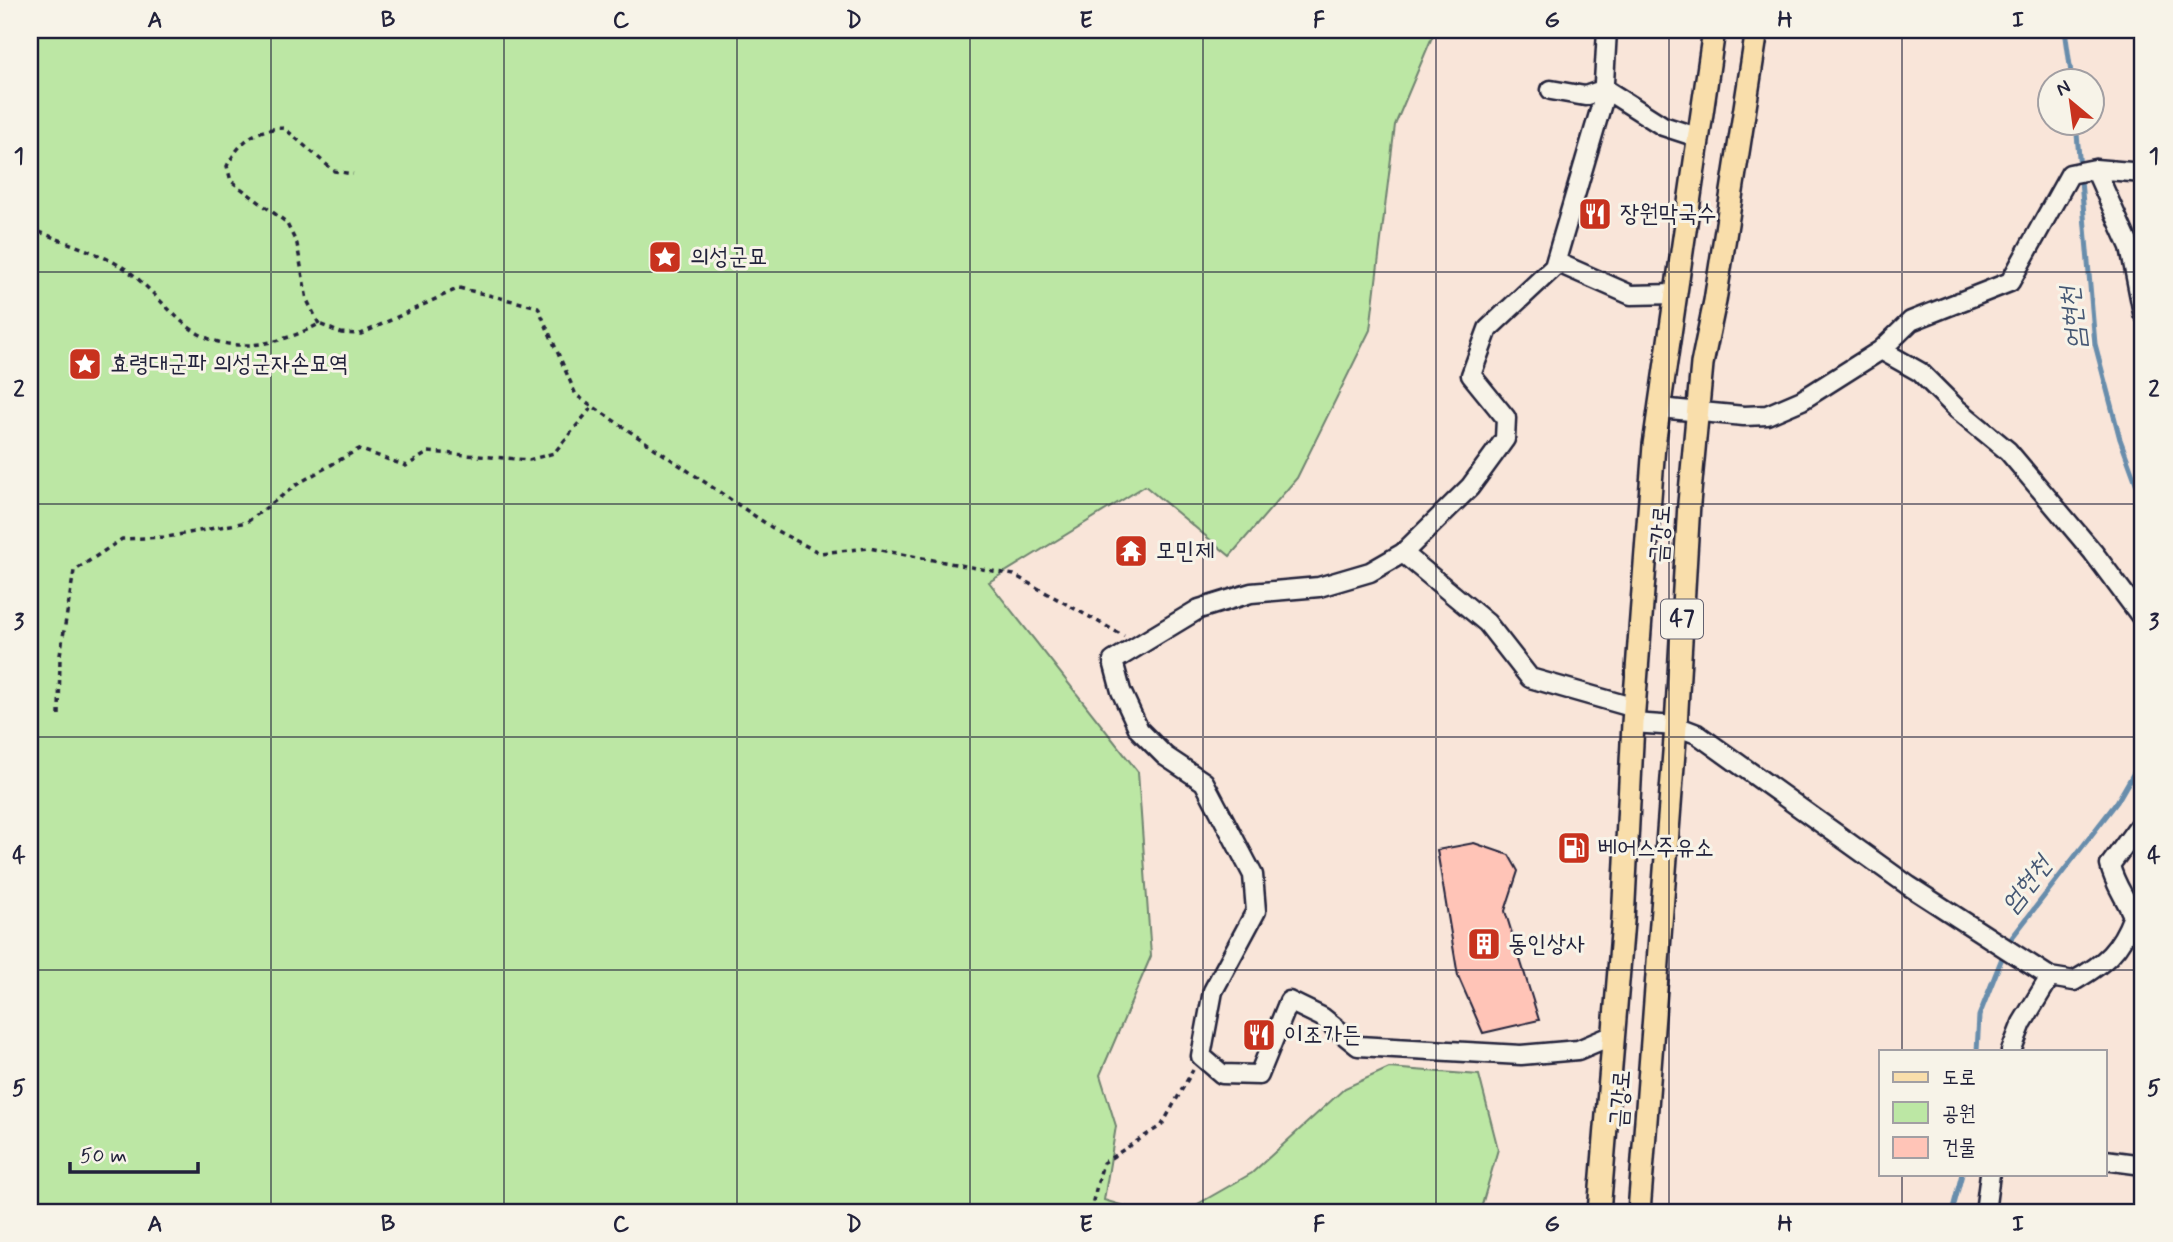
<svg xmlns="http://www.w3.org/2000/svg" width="2173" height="1242" viewBox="0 0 2173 1242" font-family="Mynerve,'Poor Story',sans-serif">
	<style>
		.green { fill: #bce7a4; stroke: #6f8470; stroke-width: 2 }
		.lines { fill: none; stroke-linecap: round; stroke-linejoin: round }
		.stream { stroke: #688dac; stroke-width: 5 }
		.building { fill: #ffc4b7; stroke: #22223b; stroke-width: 2 }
		.minor-casing { stroke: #22223b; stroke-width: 23 }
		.major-casing { stroke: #22223b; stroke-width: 26 }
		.path { stroke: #22223b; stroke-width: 3.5; stroke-dasharray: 5 5; stroke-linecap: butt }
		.minor { stroke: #f7f3e8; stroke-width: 18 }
		.major { stroke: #f9deab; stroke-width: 21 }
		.grid { fill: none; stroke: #22223b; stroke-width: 2; stroke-opacity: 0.55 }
		.labels { text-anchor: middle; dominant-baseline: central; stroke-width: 6; stroke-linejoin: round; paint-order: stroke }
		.shield { fill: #f7f3e8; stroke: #62616f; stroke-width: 2 }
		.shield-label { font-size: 23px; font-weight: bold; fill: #22223b }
		.poi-label { font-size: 24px; fill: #22223b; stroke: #f7f3e8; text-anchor: start }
		.street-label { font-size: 24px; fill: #22223b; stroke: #f7f3e8 }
		.water-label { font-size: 26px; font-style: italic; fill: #455774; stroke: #f7f3e8 }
		.neatline { fill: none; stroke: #22223b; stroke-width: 2.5 }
		.grid-label { font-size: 23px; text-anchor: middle; font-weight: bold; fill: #22223b }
	</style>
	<rect width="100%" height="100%" fill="#f9e5d9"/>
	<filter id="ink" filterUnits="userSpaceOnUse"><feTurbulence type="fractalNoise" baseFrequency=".0143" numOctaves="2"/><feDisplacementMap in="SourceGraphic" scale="14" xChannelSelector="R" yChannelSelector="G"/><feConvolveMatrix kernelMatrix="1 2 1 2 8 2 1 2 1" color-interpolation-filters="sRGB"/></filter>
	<g filter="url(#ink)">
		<path class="green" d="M30,30H1435L1395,125L1370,330L1297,478L1230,556L1145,486L989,582L1138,772L1151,956L1100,1075L1116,1126L1104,1200L1144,1212H30Z
			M1389,1068L1479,1075L1498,1149L1480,1212H1184L1252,1173L1345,1088Z"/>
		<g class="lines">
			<path class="stream" d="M2065,30L2072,80
				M2076,122L2095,344L2120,439L2143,502
				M2007,944L2117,802L2143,757
				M1977,1051L1979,1016L2004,953
				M1952,1212L1962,1174"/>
		</g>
		<path class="building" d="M1474,843L1509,855L1518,871L1505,911L1539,1020L1483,1033L1458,976L1437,850Z"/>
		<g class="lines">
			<defs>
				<path id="minor" d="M1607,30L1603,100L1554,267L1488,329L1471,375L1506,418L1505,439L1470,487L1403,553L1370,572L1319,587L1251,593L1199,609L1113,661L1121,691L1139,730L1165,756L1204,782L1253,875L1256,911L1213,991L1201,1056L1222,1074L1259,1075L1289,1001L1322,1017L1358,1046L1521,1055L1578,1050L1611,1036
					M1551,90L1585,96L1605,89L1663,126L1697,137
					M2095,169L2130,247L2143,313
					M1556,262L1631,295L1676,294
					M1881,350L1920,372L1957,409L2008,451L2093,552L2143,619
					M1659,408L1744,416L1767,415L1802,400L1881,350L1911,321L2010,282L2070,174L2095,169L2143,173
					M1403,553L1487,623L1530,678L1635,708
					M1633,723L1676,726L1697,734L1909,886L2050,977L2074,981C2105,963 2120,951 2133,916C2126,898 2114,884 2110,865L2143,820
					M2011,1051L2022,1023L2050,977
					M2105,1160L2143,1165
					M1985,1212L1990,1174"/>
				<path id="major" d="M1599,1212L1623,921L1633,723L1654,445L1714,30
					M1639,1212L1676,726L1689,503L1702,364L1715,301L1757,30"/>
			</defs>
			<use href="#minor" class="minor-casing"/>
			<use href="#major" class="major-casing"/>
			<path class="path" d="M30,228C60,241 96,251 124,268C151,286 173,320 201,335C238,355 285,342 319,324L341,333L361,334L459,288L538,307L576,395L777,531L820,553L869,548L1014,575L1124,636
				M319,324L307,300L297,244L286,222L231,181L227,166C241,140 255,129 284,128L334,171L353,174
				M59,715L60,655L74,571L122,539L167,537L247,522L299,483L359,449L406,466L429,452L529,460L554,453L592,407
				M1090,1212L1103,1163L1162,1125L1193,1070"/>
			<use href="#minor" class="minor"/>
			<use href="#major" class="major"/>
		</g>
	</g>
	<path class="grid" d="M271,30V1212M504,30V1212M737,30V1212M970,30V1212M1203,30V1212M1436,30V1212M1669,30V1212M1902,30V1051M30,272H2143M30,504H2143M30,737H2143M30,970H2143M1902,1174V1212"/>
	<defs>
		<symbol id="restaurant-square" viewBox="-11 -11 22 22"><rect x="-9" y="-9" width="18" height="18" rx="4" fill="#c8321e" stroke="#f7f3e8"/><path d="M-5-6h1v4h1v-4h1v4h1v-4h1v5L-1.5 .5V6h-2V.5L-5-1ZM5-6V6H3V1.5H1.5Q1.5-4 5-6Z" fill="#fff"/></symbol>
		<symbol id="sight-square" viewBox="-11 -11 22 22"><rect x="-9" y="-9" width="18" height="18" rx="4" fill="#c8321e" stroke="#f7f3e8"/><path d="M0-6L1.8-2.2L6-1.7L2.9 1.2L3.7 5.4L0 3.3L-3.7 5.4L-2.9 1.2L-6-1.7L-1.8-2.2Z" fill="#fff"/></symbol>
		<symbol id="temple-square" viewBox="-11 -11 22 22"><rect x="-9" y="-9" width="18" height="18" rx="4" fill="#c8321e" stroke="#f7f3e8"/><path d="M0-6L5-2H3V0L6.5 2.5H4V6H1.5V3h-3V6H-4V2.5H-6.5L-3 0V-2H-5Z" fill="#fff"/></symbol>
		<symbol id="fuel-square" viewBox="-11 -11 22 22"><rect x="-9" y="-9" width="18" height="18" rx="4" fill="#c8321e" stroke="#f7f3e8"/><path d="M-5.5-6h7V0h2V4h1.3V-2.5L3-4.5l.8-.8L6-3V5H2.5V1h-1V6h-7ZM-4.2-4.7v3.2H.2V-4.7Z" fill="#fff"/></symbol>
		<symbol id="building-square" viewBox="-11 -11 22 22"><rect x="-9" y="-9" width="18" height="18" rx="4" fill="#c8321e" stroke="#f7f3e8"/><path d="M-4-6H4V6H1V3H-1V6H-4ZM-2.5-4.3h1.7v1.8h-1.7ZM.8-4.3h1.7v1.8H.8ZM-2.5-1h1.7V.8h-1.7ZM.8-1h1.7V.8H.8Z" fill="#fff"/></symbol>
	</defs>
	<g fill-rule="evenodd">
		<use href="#restaurant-square" x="1576" y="195" width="38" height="38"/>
		<use href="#sight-square" x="646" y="238" width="38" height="38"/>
		<use href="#sight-square" x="66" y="345" width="38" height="38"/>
		<use href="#temple-square" x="1112" y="532" width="38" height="38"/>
		<use href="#fuel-square" x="1555" y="829" width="38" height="38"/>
		<use href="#building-square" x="1465" y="925" width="38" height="38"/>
		<use href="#restaurant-square" x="1240" y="1016" width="38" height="38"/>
	</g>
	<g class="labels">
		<rect class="shield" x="1661" y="599.5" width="42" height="39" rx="5"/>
		<g class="shield-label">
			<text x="1682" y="619">47</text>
		</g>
		<g class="poi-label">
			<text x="1620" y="214">장원막국수</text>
			<text x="690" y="257">의성군묘</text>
			<text x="110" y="364">효령대군파 의성군자손묘역</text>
			<text x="1156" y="551">모민제</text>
			<text x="1598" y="848">베어스주유소</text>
			<text x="1508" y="944">동인상사</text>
			<text x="1284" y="1035">이조가든</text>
		</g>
		<g class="street-label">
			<text transform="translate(1661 534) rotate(-86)">금강로</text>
			<text transform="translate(1621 1099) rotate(-86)">금강로</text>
		</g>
		<g class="water-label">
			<text transform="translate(2074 318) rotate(-97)">엄현천</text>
			<text transform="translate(2027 885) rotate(-52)">엄현천</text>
		</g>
	</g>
	<rect width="2173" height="1242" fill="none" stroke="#f7f3e8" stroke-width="77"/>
	<rect x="1879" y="1050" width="228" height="126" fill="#f7f3e8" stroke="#a29fa3" stroke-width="2"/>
	<rect x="1893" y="1072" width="35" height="10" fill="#f9deab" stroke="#a29fa3" stroke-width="2"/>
	<text x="1942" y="1084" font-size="21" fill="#22223b">도로</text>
	<rect x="1893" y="1102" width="35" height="21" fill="#bce7a4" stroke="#a29fa3" stroke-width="2"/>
	<text x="1942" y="1120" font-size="21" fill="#22223b">공원</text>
	<rect x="1893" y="1137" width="35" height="21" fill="#ffc4b7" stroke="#a29fa3" stroke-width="2"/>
	<text x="1942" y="1154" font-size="21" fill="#22223b">건물</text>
	<g transform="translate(2071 102) rotate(331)"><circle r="33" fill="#f7f3e8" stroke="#a29fa3" stroke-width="2"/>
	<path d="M0-5L12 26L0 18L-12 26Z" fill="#c8321e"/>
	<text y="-10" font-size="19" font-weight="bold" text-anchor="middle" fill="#22223b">N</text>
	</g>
	<path d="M70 1162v10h128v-10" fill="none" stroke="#22223b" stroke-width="3.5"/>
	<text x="80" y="1162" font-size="21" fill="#22223b" stroke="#f7f3e8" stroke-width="5" paint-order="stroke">50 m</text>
	<rect x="38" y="38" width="2096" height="1166" class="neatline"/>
	<g class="grid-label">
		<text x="155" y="27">A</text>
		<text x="388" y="27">B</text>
		<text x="621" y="27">C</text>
		<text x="854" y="27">D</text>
		<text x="1086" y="27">E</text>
		<text x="1319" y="27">F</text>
		<text x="1552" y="27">G</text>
		<text x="1785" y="27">H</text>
		<text x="2018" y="27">I</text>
		<text x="19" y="163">1</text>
		<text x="2154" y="163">1</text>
		<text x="19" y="396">2</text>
		<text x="2154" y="396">2</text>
		<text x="19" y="629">3</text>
		<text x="2154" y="629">3</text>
		<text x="19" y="862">4</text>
		<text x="2154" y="862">4</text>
		<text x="19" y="1095">5</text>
		<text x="2154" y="1095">5</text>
		<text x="155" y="1231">A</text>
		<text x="388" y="1231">B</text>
		<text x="621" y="1231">C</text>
		<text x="854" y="1231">D</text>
		<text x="1086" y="1231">E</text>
		<text x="1319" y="1231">F</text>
		<text x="1552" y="1231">G</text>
		<text x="1785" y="1231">H</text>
		<text x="2018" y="1231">I</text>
	</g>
</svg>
